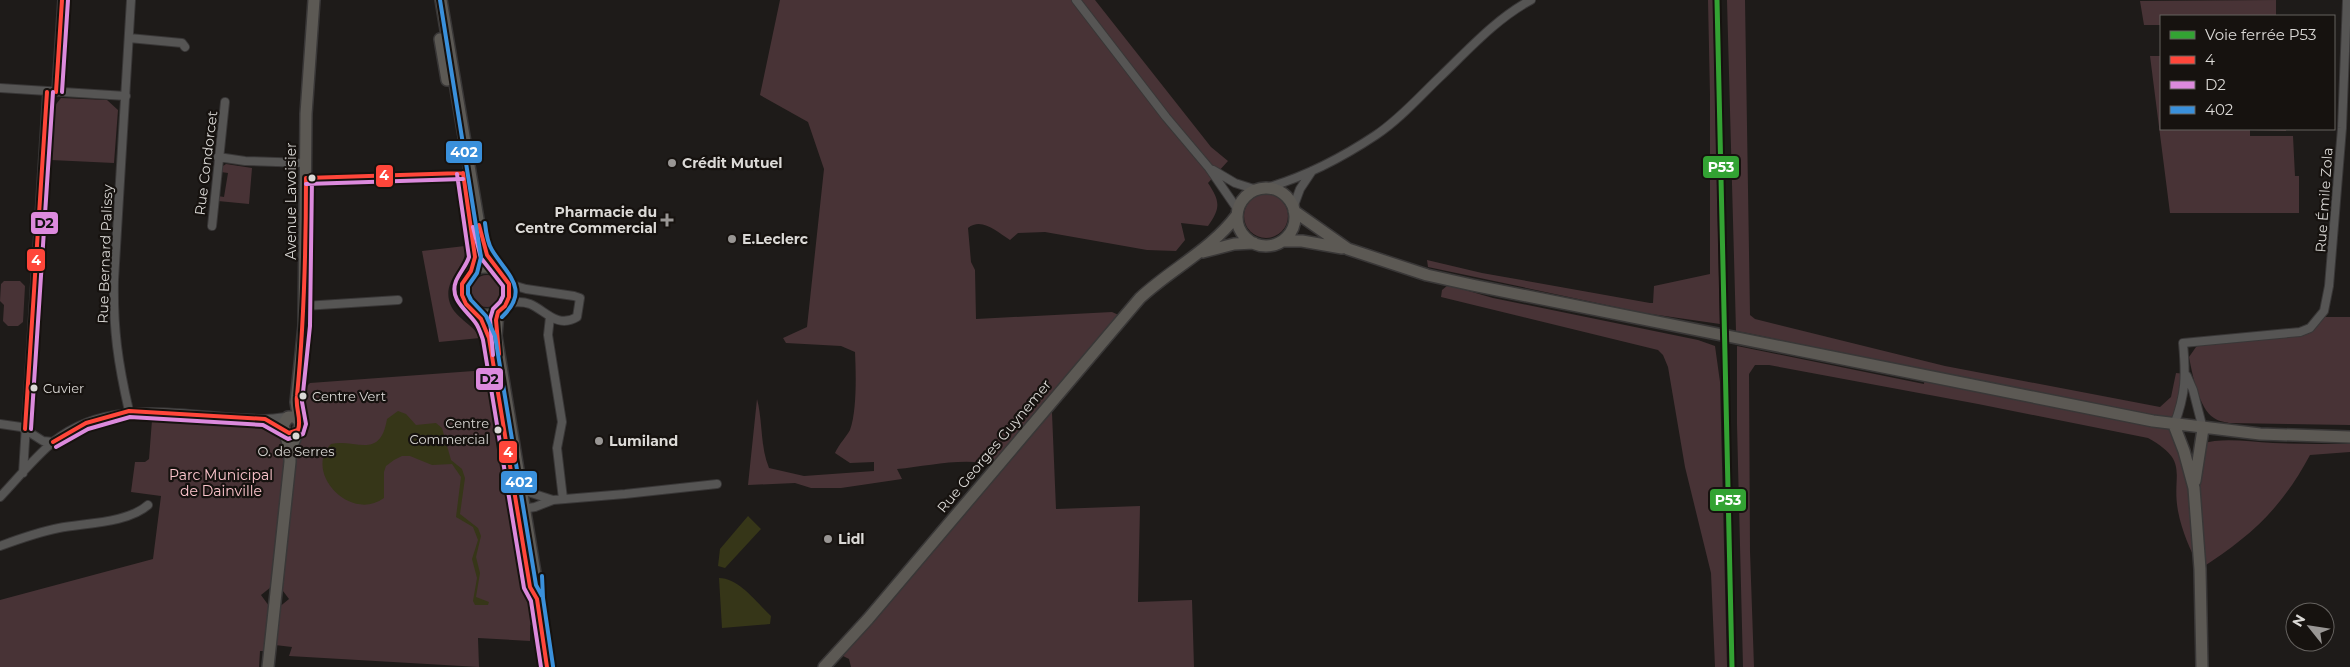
<svg xmlns="http://www.w3.org/2000/svg" width="2350" height="667" viewBox="0 0 2350 667" font-family="Montserrat,sans-serif">
	<style>
		.green { fill: #483336 }
		.water { fill: #363618 }
		.lines { fill: none; stroke-linecap: round; stroke-linejoin: round }
		.street-casing { stroke: #393737; stroke-width: 10 }
		.secondary-casing { stroke: #393737; stroke-width: 14 }
		.street { stroke: #565554; stroke-width: 8 }
		.secondary { stroke: #5c5954; stroke-width: 11 }
		.bus-1-casing { stroke: #16120f; stroke-width: 8 }
		.bus-2-casing { stroke: #16120f; stroke-width: 8 }
		.bus-3-casing { stroke: #16120f; stroke-width: 8 }
		.bus-1 { stroke: #ff463a; stroke-width: 4 }
		.bus-2 { stroke: #dc8add; stroke-width: 4 }
		.bus-3 { stroke: #3a90db; stroke-width: 4 }
		.rail-1-casing { stroke: #16120f; stroke-width: 9 }
		.rail-1 { stroke: #33a333; stroke-width: 5 }
		.poi-dot { fill: #999694; stroke: #16120f; stroke-width: 2 }
		.bus-dot { fill: #dbd9d6; stroke: #16120f; stroke-width: 2 }
		.labels { text-anchor: middle; dominant-baseline: central; stroke-width: 4.5; stroke-linejoin: round; paint-order: stroke }
		.bus-label { font-size: 13px; fill: #dbd9d6; stroke: #16120f; text-anchor: start }
		.street-label { font-size: 14px; fill: #dbd9d6; stroke: #16120f }
		.poi-label { font-size: 14px; font-weight: bold; fill: #dbd9d6; stroke: #16120f; text-anchor: start }
		.park-label { font-size: 14px; fill: #fec6cd; stroke: #16120f }
		.line-badge { stroke: #16120f; stroke-width: 2 }
		.badge-label { font-size: 14px; text-anchor: middle; font-weight: bold; fill: #fff }
		.pale-badge-label { font-size: 14px; text-anchor: middle; font-weight: bold; fill: #111 }
	</style>
	<rect width="100%" height="100%" fill="#1e1b19"/>
	<path class="green" d="M780,0H1095L1211,147L1228,161L1208,183C1220,201 1221,208 1208,226L1181,223L1185,240L1176,251L1147,250L1045,232L1018,233L1010,240C997,232 982,217 968,228L971,262L975,270L976,319L1112,312L1123,317L1048,406L1052,413L1056,509L1140,506L1138,602L1192,600L1194,667H851L849,659L837,653L997,466C967,456 929,466 897,469L902,479L841,488H811L795,483L748,485L757,399C763,422 760,446 769,468L804,476L874,471V462L850,463L835,453C839,444 847,436 850,430C857,411 856,373 855,352L841,346L786,343L783,338L807,327L824,169L808,122L760,95Z
		M1708,0H1713L1720,324L1644,313L1428,267L1427,260L1482,273L1650,303H1653L1654,286L1710,274V95Z
		M1727,0H1745L1750,315L1755,319L1945,366L2160,407L2171,397L2176,373L2186,374L2174,425L2194,487L2200,444C2225,437 2247,442 2273,443C2298,444 2324,444 2350,444V452L2310,455C2281,509 2251,536 2200,569C2190,549 2182,532 2178,511C2171,473 2191,462 2148,438L1978,404L1769,365H1755L1749,374L1750,551L1754,667H1743L1737,424V346L1924,384L1925,370C1910,365 1894,367 1879,363C1831,354 1784,339 1736,331Z
		M2276,0V16H2161V25H2144L2140,1Z
		M2150,56H2161V129H2286V131L2250,130V136H2293L2295,176H2299V213H2170Z
		M61,98L107,100L118,110L114,163L51,160L53,108Z
		M226,164L252,168L249,204L218,201V196L224,197L228,173L221,172L223,166Z
		M1244 216a22 22 0 1 1 44 0a22 22 0 1 1-44 0Z
		M465,246C469,265 444,277 449,300C453,318 473,323 480,338L439,342L422,251Z
		M471 291a16 16 0 1 1 32 0a16 16 0 1 1-32 0Z
		M4,281H20L25,286L23,322L18,326H8L3,321L4,305L0,301L1,284Z
		M1448,285L1493,298L1698,340L1715,346L1720,382L1727,667H1715L1711,573L1685,467L1668,367L1663,355L1658,350L1441,297L1442,290Z
		M2324,317H2350V425L2229,423C2225,422 2218,421 2214,418C2199,409 2192,373 2189,357L2196,347L2204,341L2300,332Z
		M487,370V379L492,381L499,414L497,422L498,434L501,435L534,623L530,625V641L478,638L479,667L289,656L292,647L275,645L278,608L289,599L280,587L304,389L310,383Z
		M155,418L270,425L279,429L285,445L284,462L271,587L261,595L269,606L264,651H260L259,667H0V600L153,559L161,496L131,492L135,462H145L149,459L152,420Z"/>
	<path class="water" d="M398,411L406,414L416,425L436,423L442,428L451,460L462,469L465,478L460,514L478,528L481,536L476,557L480,573L476,597L489,602L488,605H475L473,601L477,578L472,559L478,540L473,527L456,517L461,477L452,464L432,465L410,456H402L394,460L386,466L384,472V498C350,523 303,472 331,444C355,438 380,461 387,419Z
		M748,516L761,529L725,568L718,566L720,549Z
		M719,578C739,578 757,603 771,616L770,624L722,628Z"/>
	<g class="lines">
		<defs>
			<path id="street" d="M1076,0L1166,117L1209,168L1238,210
				M129,38L182,43L185,47
				M0,88L126,96
				M56,92L62,0
				M218,157L245,161L306,163
				M1213,170L1235,183L1257,190
				M1266,188C1304,177 1343,157 1376,135C1400,119 1420,96 1441,76C1469,49 1497,18 1531,0
				M1293,208L1300,189L1312,171
				M212,226L225,102
				M507,303C515,302 522,301 530,304C545,310 557,329 577,317L580,298L574,296L526,289L509,284
				M304,306L398,300
				M550,317L548,335L562,422L557,448L563,499
				M2187,376L2193,390L2203,429
				M129,411C118,363 113,329 114,280L131,0
				M0,424L21,427L43,441L53,442
				M2174,425C2186,394 2186,375 2183,343L2300,332L2310,328L2324,311L2329,286L2342,128L2347,0
				M23,473L47,92
				M521,486L525,491L553,500
				M0,497C17,479 34,458 53,442C114,393 193,419 264,419C271,419 279,418 286,417
				M522,509L535,507L553,500L625,494L717,484
				M0,546C19,539 39,532 59,528C85,523 128,523 148,505"/>
			<path id="secondary" d="M441,0L480,231L487,255L499,270
				M440,39L447,80
				M1237 217a29 29 0 1 1 58 0a29 29 0 1 1-58 0Z
				M1294,211L1348,249L1427,275L1472,285L2153,421L2260,434L2350,437
				M470,221L475,257L471,271
				M1282,241H1302L1342,248
				M1203,252L1234,244L1254,243
				M462 291a24 24 0 1 1 48 0a24 24 0 1 1-48 0Z
				M498,312L496,336L537,585V599L547,667
				M478,314L487,330L491,349
				M2174,425L2184,451L2194,488L2200,569L2202,667
				M290,451L300,426L296,402L304,326L306,114L314,0
				M2195,481L2203,429
				M268,667L290,462V451L283,425L288,417H295L298,420
				M824,667L868,619L1140,298C1171,269 1211,250 1237,215"/>
		</defs>
		<use href="#street" class="street-casing"/>
		<use href="#secondary" class="secondary-casing"/>
		<use href="#street" class="street"/>
		<use href="#secondary" class="secondary"/>
		<defs>
			<path id="bus-1" d="M56,92L62,0
				M463,173L475,257L471,271L462,284V295L466,304L481,319L489,338L530,587L537,599L547,667
				M306,178L463,173
				M479,225L487,255L509,284V297L505,306L498,312L496,320L499,354
				M25,429L47,92
				M53,442L86,423L129,411L265,419L289,433L298,430C302,419 295,408 297,396C304,323 306,251 306,178"/>
			<path id="bus-2" d="M62,92L68,0
				M457,174L469,257C466,266 460,272 456,281C449,299 466,310 475,322C479,327 481,334 483,340L524,588L531,601L541,667
				M306,184L463,179
				M473,227L481,258L503,286V296L500,302L493,309L490,319L493,355
				M31,429L53,92
				M56,447L88,429L130,417L263,425L288,439L303,434L306,424L302,402L310,326L312,178"/>
			<path id="bus-3" d="M440,0L481,257L477,273L468,286V294L471,300L486,316L495,336L536,585L542,596
				M485,223C486,232 487,242 492,250C507,275 531,289 502,317
				M542,576L543,598L553,666"/>
		</defs>
		<use href="#bus-1" class="bus-1-casing"/>
		<use href="#bus-2" class="bus-2-casing"/>
		<use href="#bus-3" class="bus-3-casing"/>
		<use href="#bus-1" class="bus-1"/>
		<use href="#bus-2" class="bus-2"/>
		<use href="#bus-3" class="bus-3"/>
		<defs>
			<path id="rail-1" d="M1717,0L1732,667"/>
		</defs>
		<use href="#rail-1" class="rail-1-casing"/>
		<use href="#rail-1" class="rail-1"/>
	</g>
	<g class="poi-dot">
		<circle cx="672" cy="163" r="5"/>
		<path d="M664.5 212.5h5v5h5v5h-5v5h-5v-5h-5v-5h5z"/>
		<circle cx="732" cy="239" r="5"/>
		<circle cx="599" cy="441" r="5"/>
		<circle cx="828" cy="539" r="5"/>
	</g>
	<g class="bus-dot">
		<circle cx="312" cy="178" r="4.5"/>
		<circle cx="34" cy="388" r="4.5"/>
		<circle cx="303" cy="396" r="4.5"/>
		<circle cx="498" cy="430" r="4.5"/>
		<circle cx="296" cy="436" r="4.5"/>
	</g>
	<g class="labels">
		<g class="bus-label">
			<text x="43" y="388">Cuvier</text>
			<text x="312" y="396">Centre Vert</text>
			<text x="489" y="423" text-anchor="end">Centre<tspan x="489" dy="16">Commercial</tspan></text>
			<text x="296" y="451" text-anchor="middle">O. de Serres</text>
		</g>
		<g class="street-label">
			<text transform="translate(206 163) rotate(-83)">Rue Condorcet</text>
			<text transform="translate(2324 200) rotate(-86)">Rue Émile Zola</text>
			<text transform="translate(291 201) rotate(-90)">Avenue Lavoisier</text>
			<text transform="translate(105 254) rotate(-88)">Rue Bernard Palissy</text>
			<text transform="translate(994 446) rotate(-50)">Rue Georges Guynemer</text>
		</g>
		<g class="poi-label">
			<text x="682" y="163">Crédit Mutuel</text>
			<text x="657" y="212" text-anchor="end">Pharmacie du<tspan x="657" dy="16">Centre Commercial</tspan></text>
			<text x="742" y="239">E.Leclerc</text>
			<text x="609" y="441">Lumiland</text>
			<text x="838" y="539">Lidl</text>
		</g>
		<g class="park-label">
			<text x="221" y="475">Parc Municipal<tspan x="221" dy="16">de Dainville</tspan></text>
		</g>
	</g>
	<g class="line-badge">
		<rect x="445" y="140" width="38" height="24" rx="5" fill="#3a90db"/>
		<rect x="1702" y="155" width="38" height="24" rx="5" fill="#33a333"/>
		<rect x="375" y="164" width="19" height="24" rx="5" fill="#ff463a"/>
		<rect x="30" y="211" width="29" height="24" rx="5" fill="#dc8add"/>
		<rect x="26" y="248" width="20" height="24" rx="5" fill="#ff463a"/>
		<rect x="475" y="367" width="29" height="24" rx="5" fill="#dc8add"/>
		<rect x="498" y="440" width="20" height="24" rx="5" fill="#ff463a"/>
		<rect x="500" y="470" width="38" height="24" rx="5" fill="#3a90db"/>
		<rect x="1709" y="488" width="38" height="24" rx="5" fill="#33a333"/>
	</g>
	<g class="badge-label">
		<text x="464" y="157">402</text>
		<text x="1721" y="172">P53</text>
		<text x="384" y="180">4</text>
		<text x="36" y="265">4</text>
		<text x="508" y="457">4</text>
		<text x="519" y="487">402</text>
		<text x="1728" y="505">P53</text>
	</g>
	<g class="pale-badge-label">
		<text x="44" y="228">D2</text>
		<text x="489" y="384">D2</text>
	</g>
	<rect x="2160" y="15" width="175" height="115" fill="#16120f" stroke="#65625f"/>
	<rect x="2170" y="31" width="25" height="8" fill="#33a333" stroke="#65625f"/>
	<text x="2205" y="40" font-size="15" fill="#dbd9d6">Voie ferrée P53</text>
	<rect x="2170" y="56" width="25" height="8" fill="#ff463a" stroke="#65625f"/>
	<text x="2205" y="65" font-size="15" fill="#dbd9d6">4</text>
	<rect x="2170" y="81" width="25" height="8" fill="#dc8add" stroke="#65625f"/>
	<text x="2205" y="90" font-size="15" fill="#dbd9d6">D2</text>
	<rect x="2170" y="106" width="25" height="8" fill="#3a90db" stroke="#65625f"/>
	<text x="2205" y="115" font-size="15" fill="#dbd9d6">402</text>
	<g transform="translate(2310 627) rotate(300)"><circle r="24" fill="#16120f" stroke="#65625f"/>
	<path d="M0-4L9 19L0 12L-9 19Z" fill="#999694"/>
	<text y="-8" font-size="14" font-weight="bold" text-anchor="middle" fill="#dbd9d6">N</text>
	</g>
</svg>
